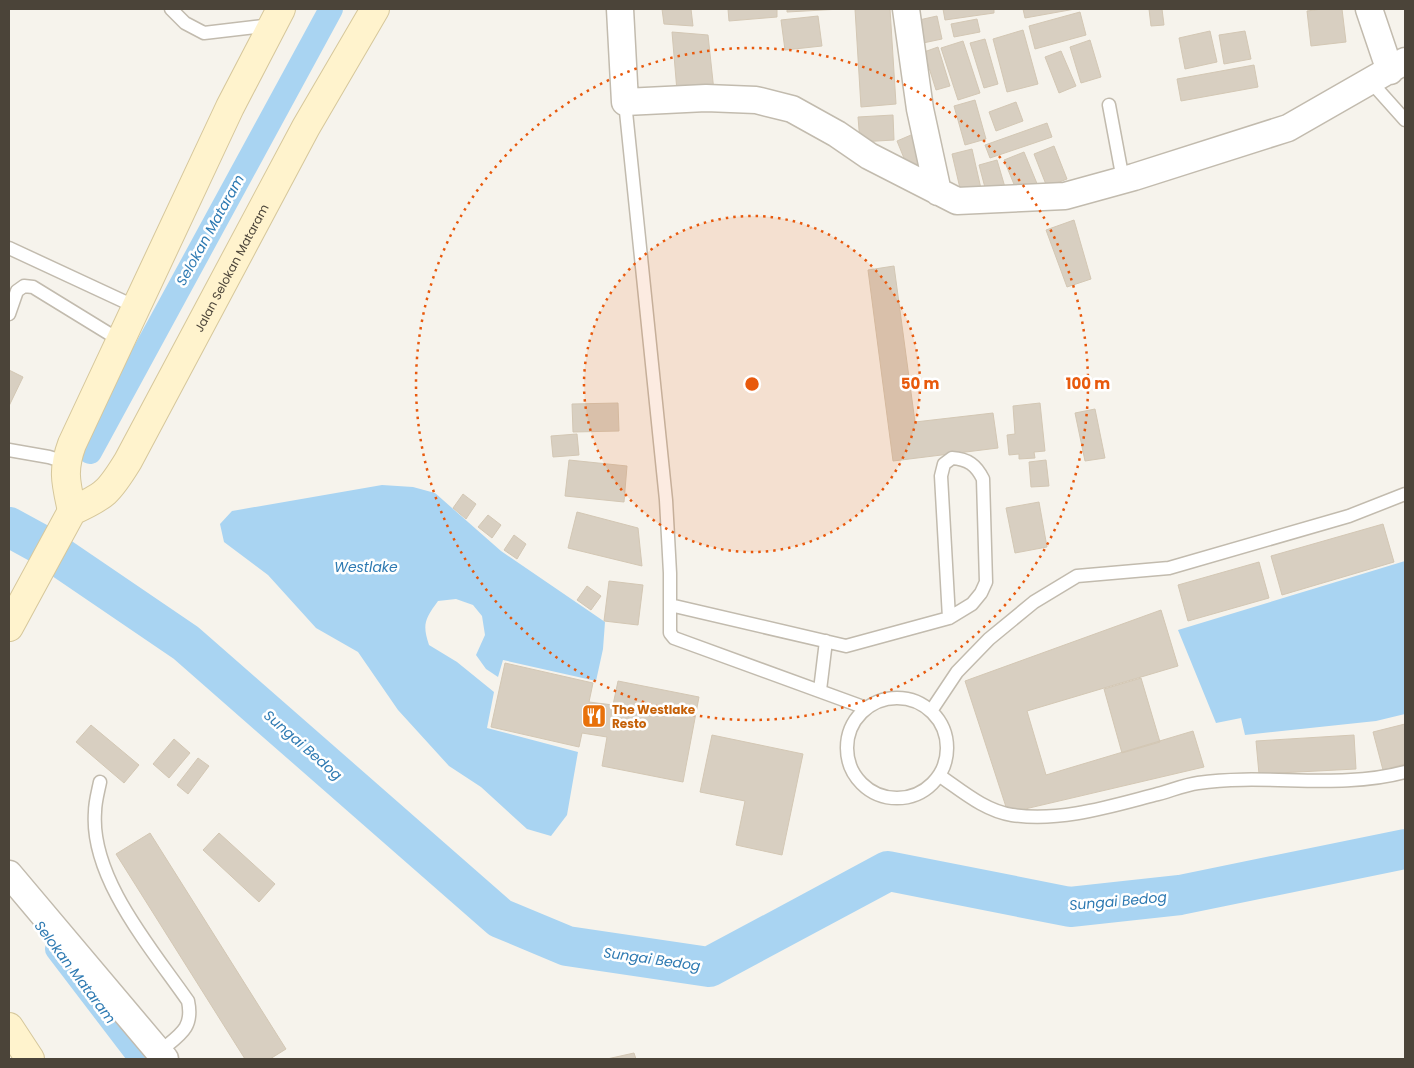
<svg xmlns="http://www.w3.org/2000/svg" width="1414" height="1068" viewBox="0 0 1414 1068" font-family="Poppins,sans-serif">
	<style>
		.water { fill: #a9d4f2 }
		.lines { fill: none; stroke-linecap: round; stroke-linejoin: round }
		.canal { stroke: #a9d4f2; stroke-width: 24 }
		.river { stroke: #a9d4f2; stroke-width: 40 }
		.building { fill: #d8cfc1; stroke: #d3c7b4 }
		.lane-casing { stroke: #c2bbae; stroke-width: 15 }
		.street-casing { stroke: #c2bbae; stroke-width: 29 }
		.secondary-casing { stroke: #d6c79b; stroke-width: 30 }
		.lane { stroke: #fff; stroke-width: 12 }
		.street { stroke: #fff; stroke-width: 26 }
		.secondary { stroke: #fff3cd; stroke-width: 28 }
		.ring { fill: none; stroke: #e8590c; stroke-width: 2.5; stroke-dasharray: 2.5 5 }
		.labels { text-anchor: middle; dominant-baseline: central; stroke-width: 5; stroke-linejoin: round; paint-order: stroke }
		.street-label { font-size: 12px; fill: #4b4439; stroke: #fff }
		.food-label { font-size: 12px; font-weight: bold; fill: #c56008; stroke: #fff; text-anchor: start }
		.water-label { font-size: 14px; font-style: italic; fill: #2e7ab2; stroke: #fff }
		.centre { fill: #e8590c; stroke: #fff; stroke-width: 2.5 }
		.ring-label { font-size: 15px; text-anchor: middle; font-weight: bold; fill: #e8590c; stroke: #fff; stroke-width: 5; stroke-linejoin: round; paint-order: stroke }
	</style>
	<rect width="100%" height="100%" fill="#f6f3ec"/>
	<path class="water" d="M382,485L413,487L435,493L501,551L605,622L603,649L596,681L503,660L498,677L486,669L476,655L485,635L482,616L473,605L456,599L438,601C425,619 422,624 429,645L457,662L494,692L487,728L578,752L567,815L551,836L527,829L481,787L449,766L398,710L358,652L316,628L268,575L224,542L220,524L232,511Z
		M1405,561V714L1376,721L1245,735L1241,718L1216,723L1178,630Z"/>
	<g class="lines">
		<path class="canal" d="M90,452L331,9
			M57,949L141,1059"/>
		<path class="river" d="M9,527L42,545L186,643L500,918L567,946L709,967L888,871L1070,907L1180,895L1405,849"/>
	</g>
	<path class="building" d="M662,9H691L693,26L664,24Z
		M728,9H777V17L729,21Z
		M787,9H841L787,12Z
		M855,9H890L896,104L861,107Z
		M943,9H994V13L945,20Z
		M1023,9H1075L1025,18Z
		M1149,9H1162L1164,25L1151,26Z
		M1322,9H1342L1346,42L1311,46L1307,11Z
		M1080,12L1086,35L1035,49L1029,26Z
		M818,16L822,46L785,50L781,20Z
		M937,16L942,39L923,43L919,20Z
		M977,19L980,32L954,37L951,24Z
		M1023,30L1038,84L1007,92L993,39Z
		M1210,31L1217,62L1185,69L1179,38Z
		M1245,31L1251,59L1224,64L1219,35Z
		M672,32L708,35L714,91H677Z
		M985,39L998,84L984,88L970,43Z
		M1090,40L1101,77L1081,83L1070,47Z
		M963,41L980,93L958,100L941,48Z
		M938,47L950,86L936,90L924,52Z
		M1061,51L1076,86L1059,93L1045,57Z
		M1254,65L1258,87L1181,101L1177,79Z
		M975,100L986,139L965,145L954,106Z
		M1016,102L1023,121L996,131L989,112Z
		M893,115L894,140L860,142L858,117Z
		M1047,123L1052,137L990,158L985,145Z
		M918,132L926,160L908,168L897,141Z
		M1054,146L1067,179L1047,187L1034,154Z
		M972,149L982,193L962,197L952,154Z
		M1024,152L1038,186L1018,194L1004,160Z
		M997,160L1007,194L988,199L979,165Z
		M1074,220L1091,279L1067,287L1046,230Z
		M894,266L915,422L993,413L998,448L893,461L868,270Z
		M9,370L23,377L9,406Z
		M618,403L619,431L573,432L572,404Z
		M1040,403L1045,451L1034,452L1035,458L1019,459V454L1009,455L1007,435L1015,434L1013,406Z
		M1095,409L1105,458L1085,461L1075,413Z
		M577,434L579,455L553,457L551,436Z
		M569,460L627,466L624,502L565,496Z
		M1046,460L1049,486L1031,487L1029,462Z
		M463,494L476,504L466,519L453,508Z
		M1039,502L1047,547L1015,553L1006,508Z
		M577,512L638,528L642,566L568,548Z
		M488,515L501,525L492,538L478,527Z
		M1383,524L1394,562L1282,595L1271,556Z
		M514,535L526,544L517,559L504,550Z
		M1259,562L1269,598L1188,621L1178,585Z
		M609,581L643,585L638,625L604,621Z
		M587,586L601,596L591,610L577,600Z
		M1161,610L1178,666L1027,711L1046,775L1193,731L1204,767L1008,813L965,681Z
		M505,663L593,683L589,702L613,705L618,681L699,697L683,782L602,766L607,737L582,733L579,747L491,727Z
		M1141,678L1160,742L1122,753L1104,689Z
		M1405,724V764L1383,770L1373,732Z
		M91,725L139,765L124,783L76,742Z
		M712,735L803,754L782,855L736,845L745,801L700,792Z
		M1354,735L1356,769L1259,774L1256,741Z
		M174,739L190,753L169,778L153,764Z
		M198,758L209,766L188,794L177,785Z
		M150,833L286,1049L270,1059H245L116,854Z
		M219,833L275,884L259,902L203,850Z
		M634,1053L636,1059H607Z"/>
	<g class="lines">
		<defs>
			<path id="lane" d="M171,9L185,23L204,33L272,25
				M1371,82L1405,120
				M625,102L666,500L670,573V633L674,638L866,708
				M1109,105L1123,180
				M9,248L136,307
				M9,314L17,291L24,286L33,287L121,341
				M9,450L49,457L65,462
				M670,605L846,646L949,618L972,604L981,593L986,582L983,479C976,465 968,459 952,458L944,464L941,476L949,618
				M820,690L826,641
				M847 748a50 50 0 1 1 100 0a50 50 0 1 1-100 0Z
				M931,711L957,672L989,639L1034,602L1077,576L1169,568L1349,516L1405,494
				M940,776C962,791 985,811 1012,815C1060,822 1108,807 1154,795C1168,792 1183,785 1198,783C1266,773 1338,790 1405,772
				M100,782C98,792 95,802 95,812C90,878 152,949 188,1001C194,1029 179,1035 159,1052"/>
			<path id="street" d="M620,9L625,102L706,98L756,100L792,109L837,134L869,156L957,201L1065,196L1134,177L1288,128L1405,61
				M906,9L920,109L938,192
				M1369,9L1390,71
				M9,874L165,1059"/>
			<g id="secondary">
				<path d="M72,511C66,483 62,471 72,444L230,107L281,9"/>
				<path id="s1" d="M9,627L72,511C105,496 109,492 128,461L306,127L375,9"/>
				<path d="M9,1027L30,1059"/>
			</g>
		</defs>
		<use href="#lane" class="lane-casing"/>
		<use href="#street" class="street-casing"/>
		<use href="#secondary" class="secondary-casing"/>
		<use href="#lane" class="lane"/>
		<use href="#street" class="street"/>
		<use href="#secondary" class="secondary"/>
	</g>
	<circle cx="752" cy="384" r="168" fill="#e8590c" fill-opacity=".12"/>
	<g class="ring">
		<circle cx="752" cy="384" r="168"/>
		<circle cx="752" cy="384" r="336"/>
	</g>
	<defs>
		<symbol id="restaurant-square" viewBox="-11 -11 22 22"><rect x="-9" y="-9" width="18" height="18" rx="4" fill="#e8710a" stroke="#fff"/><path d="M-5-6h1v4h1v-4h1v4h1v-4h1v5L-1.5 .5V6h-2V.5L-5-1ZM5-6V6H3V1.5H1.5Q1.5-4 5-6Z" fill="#fff"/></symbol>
	</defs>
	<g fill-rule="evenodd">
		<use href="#restaurant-square" x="580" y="702" width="28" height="28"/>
	</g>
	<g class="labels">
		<g class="street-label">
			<text stroke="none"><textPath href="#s1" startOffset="428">Jalan Selokan Mataram</textPath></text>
		</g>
		<g class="food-label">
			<text x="612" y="709">The Westlake<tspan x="612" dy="14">Resto</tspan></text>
		</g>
		<g class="water-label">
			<text transform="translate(210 230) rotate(-61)">Selokan Mataram</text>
			<text x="366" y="567">Westlake</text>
			<text transform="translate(303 745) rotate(41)">Sungai Bedog</text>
			<text transform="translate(1118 901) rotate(-5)">Sungai Bedog</text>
			<text transform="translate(652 959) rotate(8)">Sungai Bedog</text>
			<text transform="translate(75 972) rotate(53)">Selokan Mataram</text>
		</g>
	</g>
	<circle cx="752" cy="384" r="8" class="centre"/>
	<g class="ring-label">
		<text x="920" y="389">50 m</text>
		<text x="1088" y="389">100 m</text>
	</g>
	<rect width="1414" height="1068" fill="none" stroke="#4b4439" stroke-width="20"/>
</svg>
